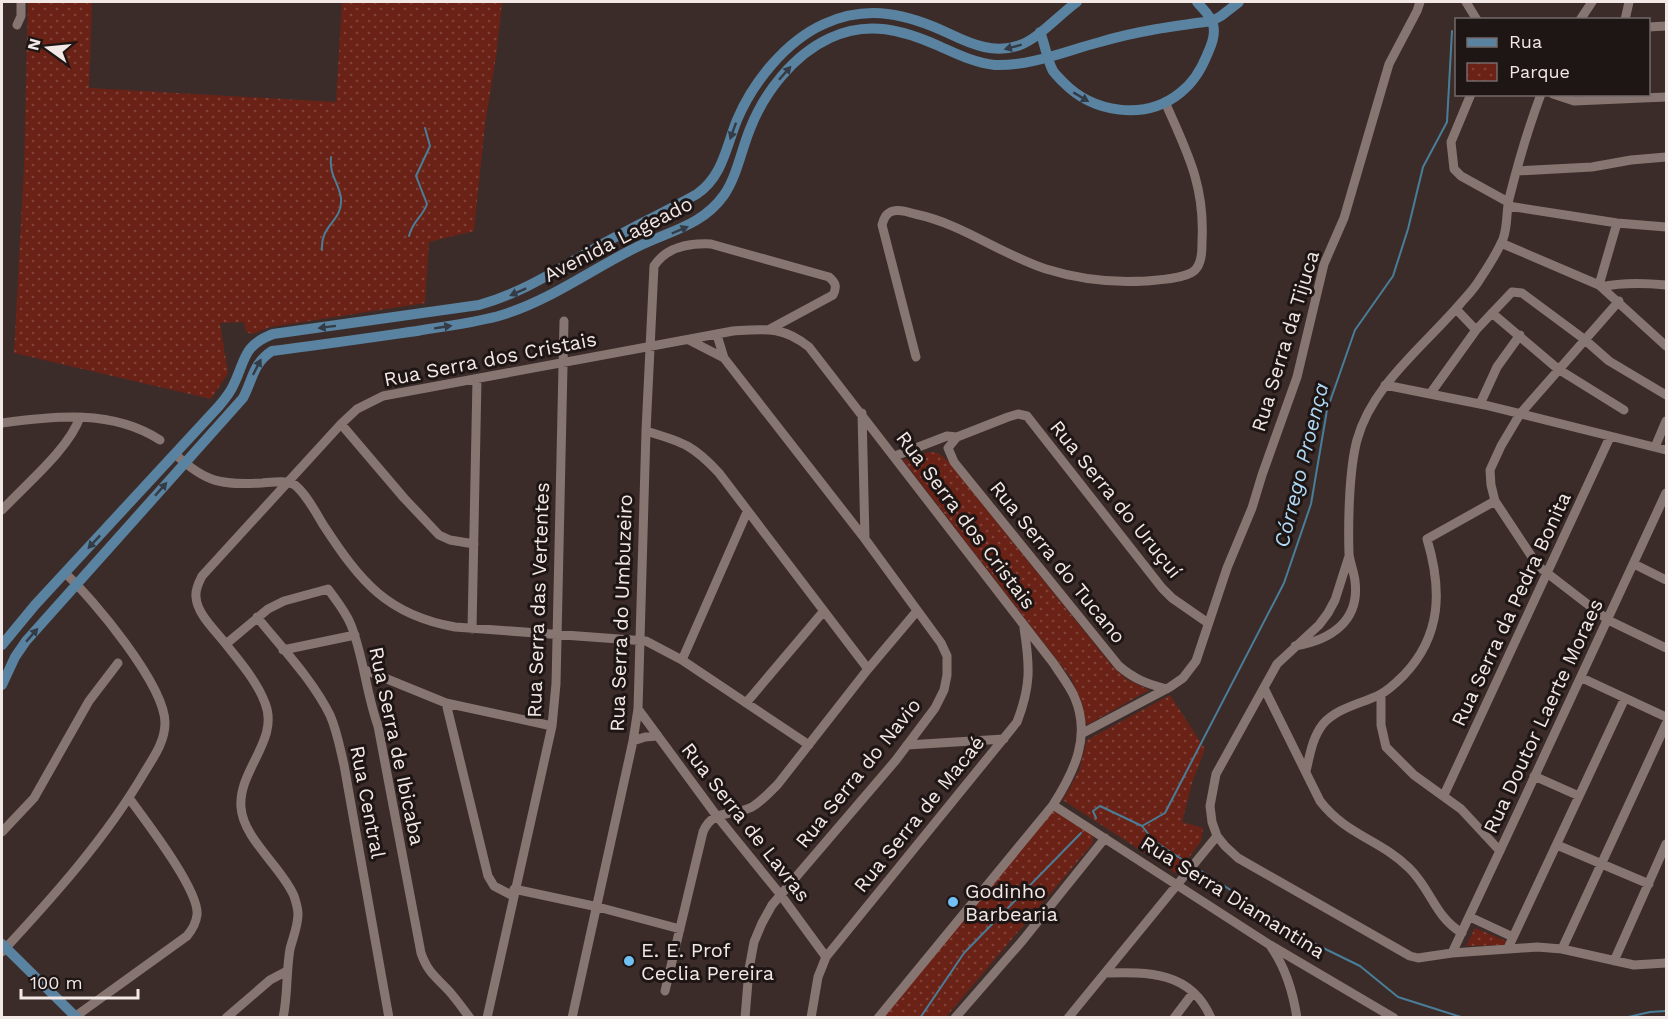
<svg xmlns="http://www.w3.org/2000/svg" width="1668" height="1019" viewBox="0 0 1668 1019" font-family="'Work Sans',sans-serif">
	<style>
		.park { fill: url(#park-dots) }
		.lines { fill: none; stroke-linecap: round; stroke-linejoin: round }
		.stream { stroke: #497e99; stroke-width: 2 }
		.minor { stroke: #877571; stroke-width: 9 }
		.major { stroke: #5983a0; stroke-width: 10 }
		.oneway { fill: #333c46 }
		.poi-dot { fill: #72c1f5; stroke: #1e1615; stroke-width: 2 }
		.labels { text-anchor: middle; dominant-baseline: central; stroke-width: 6; stroke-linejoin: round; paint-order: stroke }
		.street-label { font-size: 20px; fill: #f2e8e6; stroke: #1e1615 }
		.poi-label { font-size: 20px; fill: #f2e8e6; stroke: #1e1615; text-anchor: start }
		.water-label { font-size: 21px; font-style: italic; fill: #b1daf7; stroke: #1e1615 }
	</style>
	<defs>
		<pattern id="park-dots" width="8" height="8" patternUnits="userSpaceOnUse" patternTransform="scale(1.5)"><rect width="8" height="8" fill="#6a2116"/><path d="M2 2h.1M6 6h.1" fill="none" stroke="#804138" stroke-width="1.8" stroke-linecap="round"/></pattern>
	</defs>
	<rect width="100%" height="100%" fill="#3c2c29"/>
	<path class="park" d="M28,2H92L89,88L336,102L342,2H502L496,57L485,124L474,231L429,242L425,303L270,327L252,334L246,332L244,322L220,323L228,373L211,399L14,353L24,168Z
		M929,452L938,453L946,459L1113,667L1126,679L1149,690L1087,725L1082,703L1071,678L903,460Z
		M1170,695L1205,749L1192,783L1182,822L1203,828L1201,841L1177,874L1063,800L1079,771L1087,740Z
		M1054,811L1093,835V843L946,1017L883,1018L1052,812Z
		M1475,928L1506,941L1505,945L1466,946Z"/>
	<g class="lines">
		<path class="stream" d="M409,236C413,220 422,218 427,204L416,176L430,146L425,128
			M322,250C320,224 343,222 341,198C339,183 329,175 331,157
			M1096,818L1093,811L1100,806L1142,826L1165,813L1284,583L1311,504L1327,410L1355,330L1393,276L1408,229L1423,167L1447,122L1452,31
			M1142,826L1154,841L1183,860
			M1201,871L1313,943L1360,966L1398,997L1464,1018
			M920,1018L964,953L1081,833
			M1624,1018L1650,1012L1666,1011"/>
		<path class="minor" d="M1466,2L1477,20
			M1580,20L1592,2
			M1625,20L1629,2
			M17,25L21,16V2
			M1648,27L1666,26
			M1471,94L1451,142L1454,169L1461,176L1508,202
			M1553,94L1574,101L1666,97
			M1517,171L1592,167L1631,160L1666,157
			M1508,206L1617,223L1666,227
			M1501,243L1599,285L1666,346
			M1599,285L1617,223
			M1601,287C1623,282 1645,283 1666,285
			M1619,301L1520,414L1501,446L1490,470L1491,485L1495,501L1538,566L1608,620L1666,648
			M1456,309L1476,330
			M1492,313L1558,369L1624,410
			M717,335L724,358
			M689,340L724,358L865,539L941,643L947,656V675L944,690L935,708L896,760L772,905L762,923L754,942L749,969L745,1018
			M916,357L882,225C884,218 886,213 893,211C900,209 909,212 915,214C963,224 1000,254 1046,269C1078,279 1111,283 1145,281C1157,280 1184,279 1194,271C1202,264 1202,251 1202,241C1205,185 1187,152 1165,102
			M1385,385L1485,405L1666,450
			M1430,394L1476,330L1512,292L1522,293L1584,339L1609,361L1666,395
			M1480,404L1497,367L1520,335
			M862,413L865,539
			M2,423C55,416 112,409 160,440
			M341,424L404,498L439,535L450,540L474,544
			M646,431C682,442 692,444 719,473L868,669
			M957,437L948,448L954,462L1119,666C1134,679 1147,684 1167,689
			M1655,447L1666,421
			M175,454C206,483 221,485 262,483C274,482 285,480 295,485C307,495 316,513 324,526C360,581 387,615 455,627L646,641L682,660L809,745
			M895,456L947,436L957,437L1008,417L1018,414L1027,416L1162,588L1172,598L1208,623
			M2,510C25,485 69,449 80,417
			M1349,556L1335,600L1328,613L1319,625L1277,664L1216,774L1210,806L1212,822L1217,836L1225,846L1238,858L1410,956L1418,958L1452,953L1537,947L1562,949L1634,965L1666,963
			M1634,564L1666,580
			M257,617C282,648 312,679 330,715C337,731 340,748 344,765L389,1018
			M472,629L477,379
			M226,644L268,609L284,601L328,589C336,600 346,612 351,625C364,658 366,693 378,726L421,953C428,973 436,977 449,991C457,1000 463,1009 470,1018
			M1295,646C1331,640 1360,621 1355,581C1354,572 1350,563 1349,554C1348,523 1349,470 1357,440C1372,385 1424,346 1460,304C1467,296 1475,288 1480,279C1488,267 1497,253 1503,239C1508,226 1506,212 1509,199C1518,163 1528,129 1541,94
			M283,650L355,635
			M682,660L747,512
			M365,670L446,703L552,726
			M1582,678L1666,717
			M1264,688L1320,801C1346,835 1381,840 1409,868C1431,889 1434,916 1462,933
			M1381,695V725L1386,747L1414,775L1461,809L1500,851
			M446,703L488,876L494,886L513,896
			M746,703L823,612
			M638,709L716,815L780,894L826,957
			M1081,734L1170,687L1183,678L1196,661L1227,568L1252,508L1262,475L1297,377L1324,264L1344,218L1389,64L1417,11L1420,2
			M633,741L645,737L658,736
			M907,745L1004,739
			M1306,771C1310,755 1312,738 1323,724C1337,708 1360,704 1379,695C1388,691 1397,682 1404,675C1442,635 1442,589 1427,539L1495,501
			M1534,776L1579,796
			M1444,795L1610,437
			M1053,805L1270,945L1394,1018
			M2,832L34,798L89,701L118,663
			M1557,845L1649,884
			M514,889L598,907L680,929
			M1470,917L1513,937
			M1271,947C1286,968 1293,992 1297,1018
			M1508,948L1625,698
			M1562,949L1666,724
			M2,952C53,897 106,838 144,773C153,758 165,742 165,723C165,685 93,599 65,573
			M1452,953C1524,800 1595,647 1666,493
			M1614,961L1666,844
			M1105,973C1148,972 1191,971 1211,1018
			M665,991L703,832C713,808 732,817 752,807C762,801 769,793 778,784L868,669L917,611
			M76,1016L187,936C192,930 196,923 197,915C200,891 145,820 129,798
			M226,1018L270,980L287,971
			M283,1018C288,995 286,972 290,949C293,937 298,926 298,914C298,908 296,902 294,896C282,867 243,839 241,807C238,770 280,740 265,703C257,681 239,661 225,643C215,630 197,614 196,597C195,589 199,582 202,576L341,424L357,409L383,396L733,331C765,329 783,326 809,347L1054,664C1061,675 1069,685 1074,696C1092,736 1074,772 1053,805L878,1018
			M487,1018L552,726L556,684L564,321
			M572,1018L633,741L638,709L646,431L654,266C667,246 690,243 711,244L829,277C836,283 837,287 833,295L770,329
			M811,1018L818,977L826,957L1017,722C1031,686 1030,666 1024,628
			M955,1018L1023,940L1105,838
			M1068,1018L1217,836
			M1174,1018L1193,993"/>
		<path class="major" d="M1040,32C1045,44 1047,60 1053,71C1056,75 1060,79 1063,82C1093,113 1145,121 1180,93C1193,83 1201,70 1207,55C1211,46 1216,35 1213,24C1211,16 1202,8 1197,2
			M2,645L35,605L219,406C224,400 230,393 233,386C246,360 242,346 273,334L479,305C527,291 556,270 599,246C631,228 665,212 697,194C723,176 726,147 737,120C753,82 786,41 824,24C868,4 908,14 950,34C973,45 995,54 1020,45C1038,39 1060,14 1077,2
			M2,685L15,657L26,641L243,398C253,379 253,363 272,351C320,345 368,338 417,331C445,326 475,323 502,315C551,300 592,269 637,247C669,231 702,226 724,195C737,176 741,151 750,129C764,93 793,55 830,38C868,20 903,30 939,46C957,54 975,63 995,65C1032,66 1065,51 1100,42C1137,31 1174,26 1212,21L1221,16L1239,2
			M2,944L77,1018"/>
	</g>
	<defs><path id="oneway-solid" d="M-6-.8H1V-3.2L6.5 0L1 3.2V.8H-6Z" transform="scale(1.5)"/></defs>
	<g class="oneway">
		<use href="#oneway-solid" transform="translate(1013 47) rotate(165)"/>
		<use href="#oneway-solid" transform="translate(785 73) rotate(-48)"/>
		<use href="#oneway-solid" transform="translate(1081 97) rotate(31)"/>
		<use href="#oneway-solid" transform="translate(733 131) rotate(110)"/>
		<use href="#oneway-solid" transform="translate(680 230) rotate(-23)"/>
		<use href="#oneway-solid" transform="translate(518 292) rotate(156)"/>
		<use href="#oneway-solid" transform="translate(327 327) rotate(173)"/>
		<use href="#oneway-solid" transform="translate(443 327) rotate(-9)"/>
		<use href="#oneway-solid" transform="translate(257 367) rotate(-63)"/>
		<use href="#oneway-solid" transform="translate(161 489) rotate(-49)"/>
		<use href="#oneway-solid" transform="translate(94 542) rotate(133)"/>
		<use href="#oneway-solid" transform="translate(32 635) rotate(-49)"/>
	</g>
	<g class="poi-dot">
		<circle cx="953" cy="902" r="6"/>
		<circle cx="629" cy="961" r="6"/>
	</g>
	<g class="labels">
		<g class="street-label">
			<text transform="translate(618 239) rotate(-27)">Avenida Lageado</text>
			<text transform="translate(1285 341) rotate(-73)">Rua Serra da Tijuca</text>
			<text transform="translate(490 359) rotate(-11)">Rua Serra dos Cristais</text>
			<text transform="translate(1116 499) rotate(51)">Rua Serra do Uruçuí</text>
			<text transform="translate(966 520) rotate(53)">Rua Serra dos Cristais</text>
			<text transform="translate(1058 562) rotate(51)">Rua Serra do Tucano</text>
			<text transform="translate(538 600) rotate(-88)">Rua Serra das Vertentes</text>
			<text transform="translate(1511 609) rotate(-65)">Rua Serra da Pedra Bonita</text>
			<text transform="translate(621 613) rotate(-88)">Rua Serra do Umbuzeiro</text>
			<text transform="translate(1543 716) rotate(-65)">Rua Doutor Laerte Moraes</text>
			<text transform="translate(397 746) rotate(78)">Rua Serra de Ibicaba</text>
			<text transform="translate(858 773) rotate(-51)">Rua Serra do Navio</text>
			<text transform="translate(368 802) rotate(79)">Rua Central</text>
			<text transform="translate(919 814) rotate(-51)">Rua Serra de Macaé</text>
			<text transform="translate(746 822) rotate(52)">Rua Serra de Lavras</text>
			<text transform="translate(1233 897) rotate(32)">Rua Serra Diamantina</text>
		</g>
		<g class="poi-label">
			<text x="965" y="891">Godinho<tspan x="965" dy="23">Barbearia</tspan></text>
			<text x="641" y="950">E. E. Prof<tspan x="641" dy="23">Ceclia Pereira</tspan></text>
		</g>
		<g class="water-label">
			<text transform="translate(1301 465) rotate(-76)">Córrego Proença</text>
		</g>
	</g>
	<rect width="1668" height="1019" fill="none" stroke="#f2e8e6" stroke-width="6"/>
	<rect x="1455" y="18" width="195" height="78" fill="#1e1615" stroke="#736a69" stroke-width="1.5"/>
	<rect x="1467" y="38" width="30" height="9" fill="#5983a0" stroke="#736a69" stroke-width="1.5"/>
	<text x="1509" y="48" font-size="18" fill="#f2e8e6">Rua</text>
	<rect x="1467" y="63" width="30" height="18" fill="url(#park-dots)" stroke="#736a69" stroke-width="1.5"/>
	<text x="1509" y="78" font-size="18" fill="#f2e8e6">Parque</text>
	<g transform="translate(48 48) rotate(285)" stroke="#1e1615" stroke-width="4.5" paint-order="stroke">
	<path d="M0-4.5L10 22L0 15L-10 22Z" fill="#f2e8e6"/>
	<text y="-9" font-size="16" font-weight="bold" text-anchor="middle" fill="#f2e8e6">N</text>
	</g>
	<path d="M21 989v9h117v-9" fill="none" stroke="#f2e8e6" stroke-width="3"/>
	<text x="30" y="989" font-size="18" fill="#f2e8e6" stroke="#1e1615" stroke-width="4.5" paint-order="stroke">100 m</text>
</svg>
